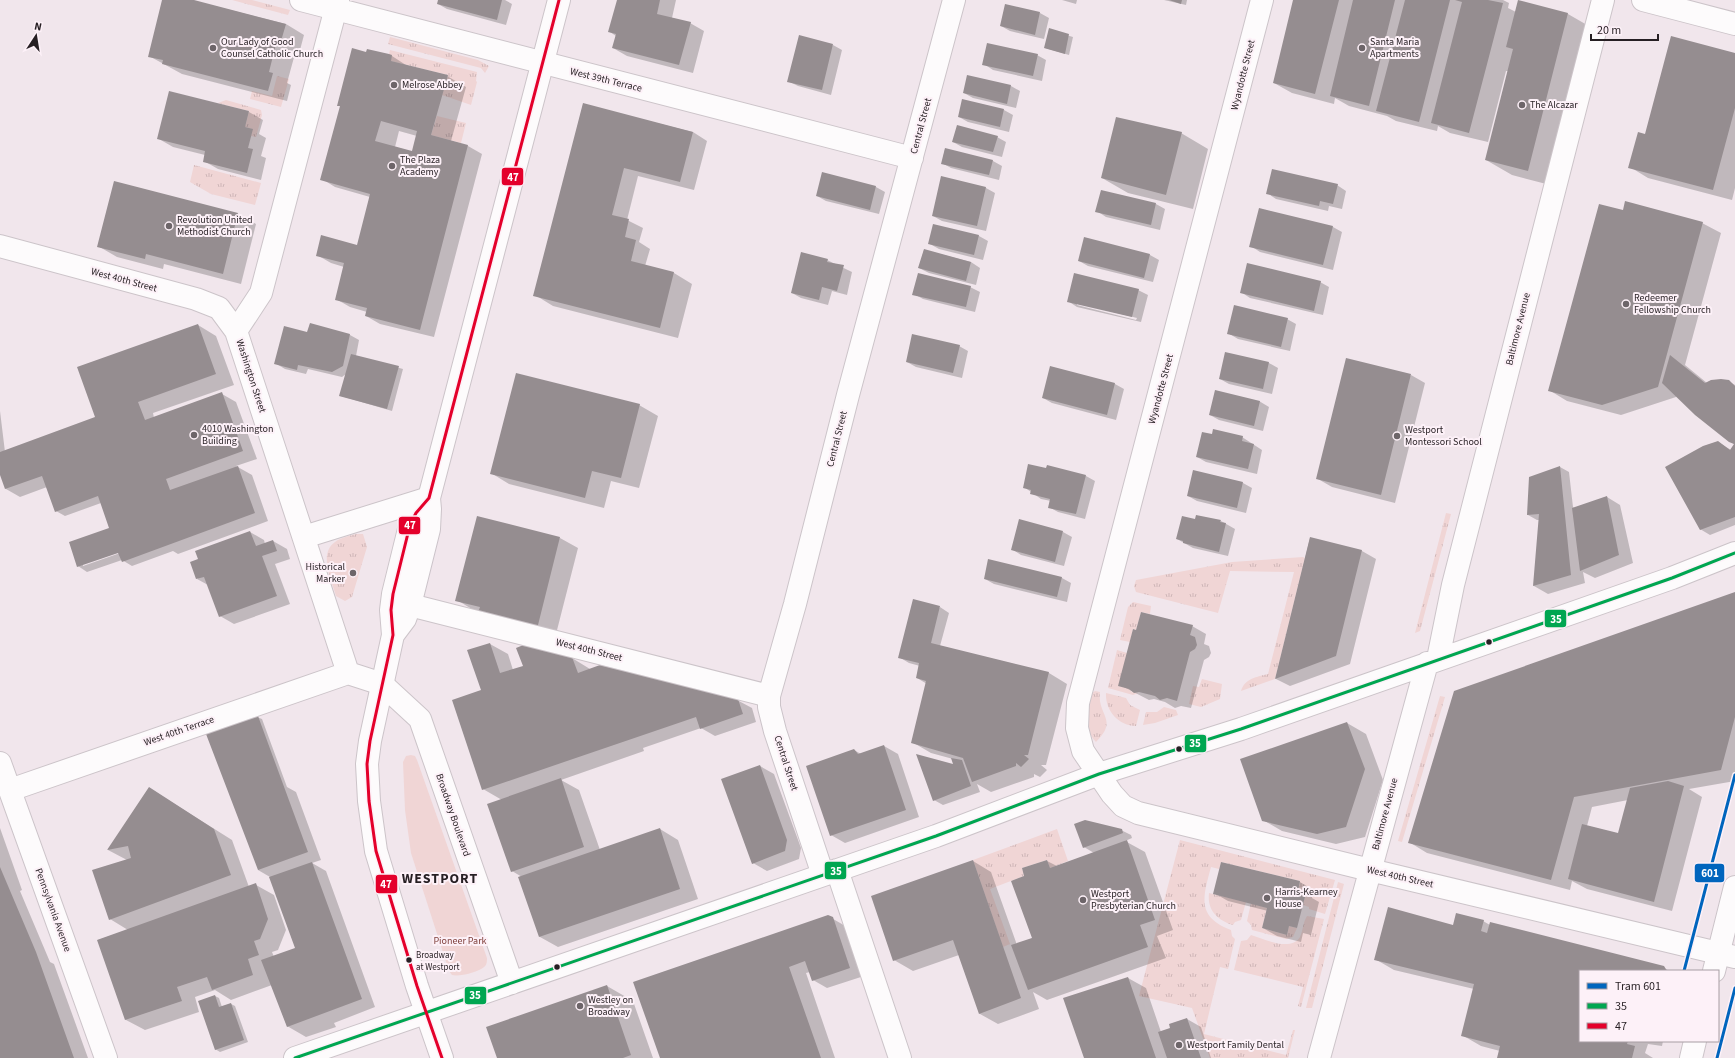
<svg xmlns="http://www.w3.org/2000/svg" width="1735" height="1058" viewBox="0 0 1735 1058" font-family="'Source Sans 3',sans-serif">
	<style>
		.grass { fill: url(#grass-tufts) }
		.green { fill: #f0d5d5 }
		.shadow { fill: #0003; fill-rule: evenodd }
		.building { fill: #958d90; fill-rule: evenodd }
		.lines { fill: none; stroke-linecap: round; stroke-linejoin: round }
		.minor-casing { stroke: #ccc4c9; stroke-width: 24 }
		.secondary-casing { stroke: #ccc4c9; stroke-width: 24 }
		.minor { stroke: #fdfbfc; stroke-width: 22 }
		.secondary { stroke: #fdfbfc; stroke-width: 22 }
		.bus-1-casing { stroke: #fdf1f8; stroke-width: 6 }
		.bus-2-casing { stroke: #fdf1f8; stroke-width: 6 }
		.bus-1 { stroke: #00a651; stroke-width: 3 }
		.bus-2 { stroke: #e4002b; stroke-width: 3 }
		.tram-1-casing { stroke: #fdf1f8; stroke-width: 6 }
		.tram-1 { stroke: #0065bd; stroke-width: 3 }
		.poi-dot { fill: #6d6569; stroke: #fdf1f8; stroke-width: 1.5 }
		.bus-dot { fill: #261f23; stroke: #fdf1f8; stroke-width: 1.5 }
		.labels { text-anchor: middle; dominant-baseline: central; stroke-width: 4; stroke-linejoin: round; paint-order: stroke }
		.bus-label { font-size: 9px; fill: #261f23; stroke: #fdf1f8; text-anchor: start }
		.poi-label { font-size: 10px; fill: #261f23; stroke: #fdf1f8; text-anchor: start }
		.street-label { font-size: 10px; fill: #261f23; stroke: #fdf1f8 }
		.park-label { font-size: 10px; fill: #7e3f3a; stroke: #fdf1f8 }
		.district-label { font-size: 14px; font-weight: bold; letter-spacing: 1px; fill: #261f23; stroke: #fdf1f8 }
		.line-badge { stroke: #fdf1f8; stroke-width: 1.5 }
		.badge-label { font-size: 11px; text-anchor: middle; font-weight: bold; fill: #fff }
	</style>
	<defs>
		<pattern id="grass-tufts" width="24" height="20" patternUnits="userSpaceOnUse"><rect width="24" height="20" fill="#f0d5d5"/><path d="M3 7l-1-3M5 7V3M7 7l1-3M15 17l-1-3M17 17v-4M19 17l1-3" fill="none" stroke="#ceb6b7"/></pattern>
	</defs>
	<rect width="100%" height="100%" fill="#f1e6ec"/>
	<path class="grass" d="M232,0H252L290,10L288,15Z
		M390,37L478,60L489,66L485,73L481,68L388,44Z
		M390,50L477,72L476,81L477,82L471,105L442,95L448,75L391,61L389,54Z
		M277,76L289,79L281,107L250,99L252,91L272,96Z
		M226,100L261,110L262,115L256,137L251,136L252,129L245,127L249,111L218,103Z
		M437,116L466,123L461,143L431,135Z
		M194,165L261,183L255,205L211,194L190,182Z
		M1446,513L1451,514L1420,631L1415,633Z
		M356,534H363L367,547L352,597L345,601L336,596C332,581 318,554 335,542C340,538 349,536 356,534Z
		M1303,557L1305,558L1275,679L1241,691C1245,678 1257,677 1268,674L1294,572L1230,571L1218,613L1136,592L1134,586L1136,580L1232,562Z
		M1133,602L1151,606L1150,614L1141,612L1136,630L1133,629L1130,642L1120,640L1128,607Z
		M1117,650L1127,653L1129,689L1132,692L1138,693L1133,695L1108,688Z
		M1202,679L1222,684L1220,699L1201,707L1189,704L1193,686L1199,687Z
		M1095,691L1100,692C1097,716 1119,719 1096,742C1084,730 1088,712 1088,696Z
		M1106,693L1126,698L1130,705L1140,710L1136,726C1118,726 1105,710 1106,693Z
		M1440,696L1445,697L1402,842L1398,841Z
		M1164,707L1176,710L1178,715L1155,723L1143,725L1146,712H1157Z
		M1057,829L1068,861L1050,868L1047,860L1022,868L1024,876L990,889L1010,944L1003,947L973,860Z
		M1180,840L1335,880L1325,914L1309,909V907L1303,905L1306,894L1298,891L1300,881L1221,862L1219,869L1211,867C1203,897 1196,917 1231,930L1232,936L1235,939L1228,969L1220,967L1204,1034L1286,1055L1293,1030H1295L1288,1058H1210L1192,1008L1139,996Z
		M1338,882L1344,884L1312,1008H1306Z
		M1209,893L1246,902L1241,920L1235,922L1233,925C1217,920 1207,910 1209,893Z
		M1251,903L1267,908L1262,928L1287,935L1289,926L1297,928L1293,937L1286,939L1252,930L1251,925L1247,921Z
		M1307,916L1324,919L1301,1007L1298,1006L1303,987L1234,970L1241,941L1247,940L1251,935C1264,939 1291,952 1300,937C1303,931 1303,922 1307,916Z"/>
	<path class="green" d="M411,755L415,756L417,760L487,958C487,961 487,965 484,967C479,972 459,977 452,975L449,971L411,853L405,810L403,762L406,756Z"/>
	<path class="shadow" d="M163,0H190L286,24L304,35L300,50H296L287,83L291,85L287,101L182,74L149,56Z
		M439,0H505L512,4L506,25L447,9L438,4Z
		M618,0H676L672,18L690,23L704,31L693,73L627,56L613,48L616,36L610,32Z
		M1062,0H1077L1076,4Z
		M1164,0H1187L1186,5Z
		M1294,0H1503L1509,3L1508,8L1516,12L1519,1L1568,14L1594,29L1554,186L1512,175L1486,160L1508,71H1506L1488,142L1450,133L1438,126L1437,131L1396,121L1387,116L1349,106L1335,98L1334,104L1292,93L1274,83Z
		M1040,13L1049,18L1044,39L1010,31L1001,26Z
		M1049,30L1073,37L1069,55L1045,48Z
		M833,45L842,50L831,95L798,86L788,81Z
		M367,53L392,56L409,67L447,76L466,87L451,141L468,146L482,154L434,337L380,324L366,316L367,312L350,307L336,299L344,267L331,263L317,255L358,246L370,197L335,187L322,179L341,107L338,105ZM399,131L417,136L413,152L395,147Z
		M1735,54V188L1732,200L1648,178L1630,167L1645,136Z
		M1037,55L1046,60L1042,81L993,70L984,64Z
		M1011,86L1020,91L1016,108L973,98L964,93Z
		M583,105L693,132L707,141L694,190L638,176L627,220L643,228L639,242L650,249L645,266L674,273L692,284L678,338L553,306L535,295Z
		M1004,110L1013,115L1009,132L968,122L959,117Z
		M249,112L263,120L259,134L266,138L261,156L266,158L261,180L218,169L204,161L205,155L173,147L159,139Z
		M1181,133L1208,149L1193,209L1128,193L1102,178Z
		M997,137L1006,142L1002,157L962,147L953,142Z
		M945,149L993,161L1002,166L999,180L951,168L942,163Z
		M942,177L986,188L995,193L986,231L942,221L933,216Z
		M115,182L238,214L256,224L241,284L164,264L163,269L117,257L98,246Z
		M1337,185L1346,191L1342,209L1329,206L1328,211L1276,199L1267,193Z
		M876,187L885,192L879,214L826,201L817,196Z
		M1156,204L1165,209L1160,230L1106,217L1097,211Z
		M1260,209L1333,227L1342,232L1333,270L1260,252L1251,246Z
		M1624,211L1702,223L1721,233L1685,365L1707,383L1728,381L1735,385V525L1710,535L1700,529L1718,442L1731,450L1735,445L1677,395L1676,397L1621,415L1567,401L1549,390Z
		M934,225L979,236L988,241L983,260L939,249L930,244Z
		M924,250L971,262L980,268L976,285L929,273L919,268Z
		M1150,255L1159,260L1153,282L1088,266L1079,261Z
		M827,260L852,272L847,295L832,291L828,305L801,298L792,293Z
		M1320,282L1329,287L1323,315L1250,298L1241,292Z
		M970,287L980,292L975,312L923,299L914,294Z
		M1138,290L1148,295L1141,322L1077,307L1068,301ZM1077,303L1137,318L1136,320L1077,305Z
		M1287,319L1296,324L1290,351L1238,339L1228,333Z
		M310,324L350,335L359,340L356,356L403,369L392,411L341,396L346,374L342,377L308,369L306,374L285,369L275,363L308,333Z
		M198,325L216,336L234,385L153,413L154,418L222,394L236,402L257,459L236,466L252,475L268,521L178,554L173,551L132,566L122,560L87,572L78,566L110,529L101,503L65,516L56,511L47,487L20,497L6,489L0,472V411L5,452L98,418ZM123,550V552L83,566V564Z
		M959,346L968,351L962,378L916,367L907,362Z
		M1226,353L1269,363L1278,368L1272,394L1229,384L1220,379Z
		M1051,367L1115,384L1124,389L1116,420L1052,403L1043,398Z
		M1411,375L1425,383L1395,503L1332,487L1318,479Z
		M1259,401L1269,407L1263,431L1219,420L1210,415Z
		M639,405L658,416L639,488L611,481L604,508L509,484L491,473Z
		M1242,437L1262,450L1257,474L1206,462L1197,457Z
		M1560,467L1569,472L1573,507L1574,508L1607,497L1620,505L1633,563L1595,578L1583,572L1585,583L1548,594L1534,586L1540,520H1537L1528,515Z
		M1047,469L1086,476L1095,481L1085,519L1058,512L1049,507L1051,501L1041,499L1024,487Z
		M1243,483L1252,488L1246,513L1197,501L1188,496Z
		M1197,516L1221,521L1235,529L1228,556L1193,548L1177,539L1196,520Z
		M250,532L264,540L265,544L273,541L287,549L290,559L275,564L290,604L234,624L220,616L208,585L197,579Z
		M1063,532L1072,537L1064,566L1021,555L1012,549Z
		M560,538L578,548L555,638L475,611L457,600Z
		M1310,538L1362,551L1376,559L1350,664L1290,686L1276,679Z
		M989,560L1062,578L1071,583L1067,602L994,584L985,579Z
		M1735,593V781L1689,789L1702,797L1672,911L1587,889L1572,881L1570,890L1427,853L1409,842ZM1628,800L1619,834L1587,826L1592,807Z
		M940,607L949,613L940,646L1049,673L1067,684L1046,765H1041L1047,770L1040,777L1034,774V777L991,792L977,784L980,792L943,805L934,800L955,765L953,759L931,753L912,742L927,684L917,678L920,666L909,663L899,657Z
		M1192,626L1206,634L1204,644L1209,646L1211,653L1209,657L1204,660L1191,708L1181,706L1175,708L1165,702L1154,699L1149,700L1120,685Z
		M490,644L508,654L513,670L572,658L590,669L737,700L752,708L756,722L715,736L701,728L643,748L644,751L561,780L579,790L600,850L660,829L678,840L698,899L558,947L540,937L522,877L512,871L502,800L483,789L482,691Z
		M257,717L262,719L287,787L296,792L321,860L312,863L326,871L375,1007L334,1023L336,1027L306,1037L287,1026L272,985L231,1000L215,990L195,997L199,1012L145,1030L126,1020L98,940L128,930L110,919L127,860L108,850L149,788L232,840L249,887L256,885L274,895L286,930L278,950L272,952L274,957L296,949L270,877L258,870Z
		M1347,723L1366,734L1383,780L1365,837L1336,844L1282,831L1263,820Z
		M884,746L898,754L919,817L845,843L831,835L854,750L861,754Z
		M760,766L774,774L801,848L799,859L767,871L753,863Z
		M0,828L22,890L20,891L50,962L54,964L88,1058H0Z
		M1121,830L1131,835L1132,838L1125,841L1145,852L1173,930L1157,936L1166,958L1047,1000L1033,992L1039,1009L998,1024L980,1014L959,955L913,971L894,960L973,861L991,872L1017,945L1033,938L1026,877L1047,861L1057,866L1094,853L1084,847Z
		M1300,882L1313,890L1312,898L1319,902L1311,935L1303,933L1301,942L1277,936L1263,928L1268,911L1228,901L1214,893Z
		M828,916L847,927L864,976L827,988L813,980L810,972L806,973L835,1058H661Z
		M1483,921L1490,925L1663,967L1669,971H1580V1041H1663L1662,1046L1648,1044L1645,1053L1653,1058H1498L1500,1051L1481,1046L1462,1035L1474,989L1394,970L1375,959L1454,926Z
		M1128,978L1146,988L1161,1032L1172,1029L1187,1019L1201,1027L1211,1058H1085Z
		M607,986L633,1001L653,1058H498Z
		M215,996L219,998L222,1007L231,1004L235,1006L248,1042L220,1052L215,1049Z"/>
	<path class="building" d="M162,0H194L286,24L281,41L277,40L269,72L273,73L268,91L162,64L163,60L148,57Z
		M438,0H502L497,20L437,4Z
		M617,0H660L657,14L691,22L679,65L612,48L616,34L608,32Z
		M1169,0H1182L1181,4Z
		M1293,0H1339L1315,94L1273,83Z
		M1353,0H1395L1369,106L1330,96Z
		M1405,0H1450L1419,122L1376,111Z
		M1455,0H1488L1503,3L1469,133L1431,123L1462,2Z
		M1518,0L1568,13L1528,171L1485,160L1513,49L1506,47Z
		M1005,4L1040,12L1035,35L1000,26Z
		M1049,28L1069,34L1065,54L1044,48Z
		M799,35L833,44L822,90L787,82Z
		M1671,36L1735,53V108L1713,190L1628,168L1638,132L1645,134Z
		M987,43L1038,54L1033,76L982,65Z
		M352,48L366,52L367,49L389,54L392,55L391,61L448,75L431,135L468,145L420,330L365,316L367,308L335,300L344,263L316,256L321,235L357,245L370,194L320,180L340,106H337ZM381,121L417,131L412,151L375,141Z
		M967,75L1011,85L1007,104L963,93Z
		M169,91L249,111L245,127L253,129L248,148L253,149L247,173L203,162L205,151L157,139Z
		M962,99L1004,109L1000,127L958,117Z
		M583,103L693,132L680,182L624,168L612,215L629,219L625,237L636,240L631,261L674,272L660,328L533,296Z
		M1116,117L1182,132L1166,195L1101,178Z
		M957,125L998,136L993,152L952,142Z
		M945,148L993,160L989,175L941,164Z
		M1272,169L1338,184L1333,204L1320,201L1319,206L1266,194Z
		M822,172L876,186L870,210L816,196Z
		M941,176L986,187L977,226L932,216Z
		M114,181L238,213L223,274L146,254L145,259L97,247Z
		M1101,190L1156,203L1151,225L1095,212Z
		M1625,201L1703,222L1658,387L1602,405L1548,391L1599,204L1623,210Z
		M1259,208L1333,226L1323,265L1249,247Z
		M933,224L979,235L974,255L928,244Z
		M1084,237L1150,254L1144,278L1078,261Z
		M924,249L971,262L966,281L918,268Z
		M801,252L828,259L827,262L844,265L837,291L822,287L819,300L791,293Z
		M1247,263L1321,281L1314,311L1240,293Z
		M918,273L971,286L966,307L912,295Z
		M1074,273L1139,289L1132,317L1067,302Z
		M1234,305L1288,318L1281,347L1227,334Z
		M310,323L350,334L343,366L332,372L298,365L297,370L274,364L284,326L307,332Z
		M198,324L216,374L138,402L145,420L222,392L243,451L166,479L170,490L238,466L255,513L122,562L118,553L77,567L69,542L109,528L98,496L55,512L42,476L5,489L0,475V452L95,417L77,367Z
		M912,334L960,345L953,373L906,362Z
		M1225,352L1269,362L1263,389L1219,379Z
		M351,354L399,366L387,409L339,396Z
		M1670,355L1705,383L1711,380L1721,379L1729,380L1735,386V517L1700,530L1665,467L1703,446L1718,441L1730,450L1734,444L1729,442L1695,415L1662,383Z
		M1346,358L1411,374L1381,495L1316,479Z
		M1050,366L1115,383L1107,415L1042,398Z
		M516,373L640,404L621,478L592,471L585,498L490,474Z
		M1215,390L1260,401L1254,426L1209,415Z
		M1213,429L1243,436L1242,441L1254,444L1248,469L1196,457L1202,432L1212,434Z
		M1028,464L1046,468L1047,465L1086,475L1076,514L1048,508L1050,499L1030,494L1031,490L1023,488Z
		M1560,466L1571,575L1533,586L1539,514L1527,515L1529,477Z
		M1193,470L1243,482L1237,508L1187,496Z
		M1607,496L1619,555L1580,571L1572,508Z
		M1196,515L1221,520L1220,522L1226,523L1219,552L1183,543V541L1176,539L1182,516L1195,519Z
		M477,516L560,537L537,629L478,613L480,607L455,601Z
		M1019,519L1063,531L1055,562L1011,550Z
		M250,531L256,546L273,540L277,551L262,556L277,596L219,617L204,577L196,579L190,562L198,559L195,551Z
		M1310,537L1362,550L1336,656L1275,679Z
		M988,559L1062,577L1057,597L984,579Z
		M1735,592V717L1721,770L1574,797L1551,880L1408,843L1454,691Z
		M913,599L940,606L931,643L1049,672L1028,755H1024L1029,759L1021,767L1016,763V766L972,782L963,758L911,743L926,681L916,678L919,663L898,658Z
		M1141,612L1193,625L1190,635L1195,637L1197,645L1195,649L1190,652L1177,701L1167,698L1160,700L1155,696L1139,692L1134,693L1129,689L1118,686L1133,629L1136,630Z
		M490,643L500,673L523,666L516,648L526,644L572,657L578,673L600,665L738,699L743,714L700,729L696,717L482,790L452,700L481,690L467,650Z
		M258,716L308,852L258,870L206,734Z
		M1347,722L1365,769L1346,827L1317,834L1262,821L1240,759Z
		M884,745L906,810L830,836L806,766L854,749L858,754Z
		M916,754L953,764L951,758L962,760L971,786L933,801Z
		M760,765L787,840L785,851L752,864L721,779Z
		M561,778L584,847L511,872L487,804Z
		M1668,781L1684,786L1654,902L1568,879L1582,824L1618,833L1630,788Z
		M149,787L214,829L231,875L109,920L92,870L131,858L128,846L107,850Z
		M1085,820L1122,829L1123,833L1083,848L1074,824Z
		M660,828L680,889L539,937L518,877Z
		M1127,840L1155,920L1140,925L1148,947L1028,990L1011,945L1032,938L1011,881L1024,876L1022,868L1047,860L1050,868Z
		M973,860L1021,998L979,1014L953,940L893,961L871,896Z
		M312,862L362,999L287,1027L261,960L295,948L269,877Z
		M1221,862L1300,881L1298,891L1306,893L1297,928L1289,926L1287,935L1262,928L1267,908L1213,894Z
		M0,867L36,952L74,1058H0Z
		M256,883L268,919L260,939L254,941L259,955L248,959L253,975L212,990L207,977L177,987L182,1001L125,1020L97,940Z
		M1388,907L1453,925L1456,913L1484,920L1481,931L1487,933L1490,922L1664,966L1667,971H1580V1041H1628L1627,1044L1635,1046L1632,1058H1497L1500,1046L1461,1036L1474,984L1374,960Z
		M828,915L833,917L850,968L812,981L805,961L789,967L821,1058H660L633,982Z
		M1128,977L1156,1058H1084L1063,998Z
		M607,985L631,1055L623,1058H497L486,1027Z
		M215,995L219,1007L231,1003L244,1040L215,1050L198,1001Z
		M1187,1018L1201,1058H1167L1158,1032L1170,1028L1169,1024Z"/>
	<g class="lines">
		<defs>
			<path id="minor" d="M301,0L912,158
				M1262,0L1078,703L1077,728L1083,751L1112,794L1123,806L1138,813L1370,870L1735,957
				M0,246L196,299L219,308L236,331L348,673L382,684L420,719L512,983
				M236,331L261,293L338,0
				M304,537L429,498
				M410,605L769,696
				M1438,659L1453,585L1603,0
				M0,763L106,1058
				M10,790L348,673
				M837,870L900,1058
				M823,875L775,731L769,707V696L795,604L848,395L954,0
				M295,1058L936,836L1099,774L1241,729L1672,578L1735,553
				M1319,1058L1427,663"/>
			<path id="secondary" d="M1643,0L1735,24
				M429,498L416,513L410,525L393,594L391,610L393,635L370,741L367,764L369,801L376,851L417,986L442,1058
				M393,635L405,619L410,605L429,529L430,509L429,498L559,0
				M1714,971L1735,887
				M1691,1058L1695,1041"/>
		</defs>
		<use href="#minor" class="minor-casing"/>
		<use href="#secondary" class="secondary-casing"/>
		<use href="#minor" class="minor"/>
		<use href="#secondary" class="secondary"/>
		<defs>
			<path id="bus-1" d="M295,1058L936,836L1099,774L1241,729L1672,578L1735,553"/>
			<path id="bus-2" d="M442,1058L417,986L376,851L369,801L367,764L370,741L393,635L391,610L393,594L410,525L416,513L429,498L559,0"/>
		</defs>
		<use href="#bus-1" class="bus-1-casing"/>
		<use href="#bus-2" class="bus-2-casing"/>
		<use href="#bus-1" class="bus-1"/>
		<use href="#bus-2" class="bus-2"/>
		<defs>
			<path id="tram-1" d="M1684,971L1735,775
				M1717,1058L1735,988"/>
		</defs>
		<use href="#tram-1" class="tram-1-casing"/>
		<use href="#tram-1" class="tram-1"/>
	</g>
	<g class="poi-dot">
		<circle cx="213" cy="48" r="4"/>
		<circle cx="1362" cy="48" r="4"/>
		<circle cx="394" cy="85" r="4"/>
		<circle cx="1522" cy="105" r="4"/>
		<circle cx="392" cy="166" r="4"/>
		<circle cx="169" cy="226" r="4"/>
		<circle cx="1626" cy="304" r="4"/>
		<circle cx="194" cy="435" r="4"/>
		<circle cx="1397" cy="436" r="4"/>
		<circle cx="353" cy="573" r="4"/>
		<circle cx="1267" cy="898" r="4"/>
		<circle cx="1083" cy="900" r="4"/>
		<circle cx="580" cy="1006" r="4"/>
		<circle cx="1179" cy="1045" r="4"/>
	</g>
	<g class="bus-dot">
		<circle cx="1489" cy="642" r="3.5"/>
		<circle cx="1179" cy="749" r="3.5"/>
		<circle cx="409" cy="960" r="3.5"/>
		<circle cx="557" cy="967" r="3.5"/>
	</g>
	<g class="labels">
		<g class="bus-label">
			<text x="416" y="955">Broadway<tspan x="416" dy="12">at Westport</tspan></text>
		</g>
		<g class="poi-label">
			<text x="221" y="42">Our Lady of Good<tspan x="221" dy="12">Counsel Catholic Church</tspan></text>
			<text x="1370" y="42">Santa Maria<tspan x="1370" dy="12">Apartments</tspan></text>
			<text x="402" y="85">Melrose Abbey</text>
			<text x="1530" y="105">The Alcazar</text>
			<text x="400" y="160">The Plaza<tspan x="400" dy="12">Academy</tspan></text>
			<text x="177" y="220">Revolution United<tspan x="177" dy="12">Methodist Church</tspan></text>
			<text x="1634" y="298">Redeemer<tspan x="1634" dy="12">Fellowship Church</tspan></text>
			<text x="202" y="429">4010 Washington<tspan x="202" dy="12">Building</tspan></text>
			<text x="1405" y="430">Westport<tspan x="1405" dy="12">Montessori School</tspan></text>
			<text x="345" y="567" text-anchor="end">Historical<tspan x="345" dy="12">Marker</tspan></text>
			<text x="1275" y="892">Harris-Kearney<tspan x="1275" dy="12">House</tspan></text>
			<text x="1091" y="894">Westport<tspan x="1091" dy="12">Presbyterian Church</tspan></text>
			<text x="588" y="1000">Westley on<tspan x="588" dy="12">Broadway</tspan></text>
			<text x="1187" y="1045">Westport Family Dental</text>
		</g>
		<g class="street-label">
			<text transform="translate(1243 75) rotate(-76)">Wyandotte Street</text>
			<text transform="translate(606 80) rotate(14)">West 39th Terrace</text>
			<text transform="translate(921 126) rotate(-75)">Central Street</text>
			<text transform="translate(124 280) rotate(15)">West 40th Street</text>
			<text transform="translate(1518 329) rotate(-76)">Baltimore Avenue</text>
			<text transform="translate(251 376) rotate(72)">Washington Street</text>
			<text transform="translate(1161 389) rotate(-75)">Wyandotte Street</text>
			<text transform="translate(837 439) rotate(-76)">Central Street</text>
			<text transform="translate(589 650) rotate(14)">West 40th Street</text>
			<text transform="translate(179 731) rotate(-19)">West 40th Terrace</text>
			<text transform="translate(786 763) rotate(72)">Central Street</text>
			<text transform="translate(1385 814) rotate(-75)">Baltimore Avenue</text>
			<text transform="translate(453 815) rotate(71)">Broadway Boulevard</text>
			<text transform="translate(1400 877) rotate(13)">West 40th Street</text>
			<text transform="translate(53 910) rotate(70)">Pennsylvania Avenue</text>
		</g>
		<g class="park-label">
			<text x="460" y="941">Pioneer Park</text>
		</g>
		<g class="district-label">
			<text x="440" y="879">WESTPORT</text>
		</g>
	</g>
	<g class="line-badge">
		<rect x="501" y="167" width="23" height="19" rx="4" fill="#e4002b"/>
		<rect x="398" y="516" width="23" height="19" rx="4" fill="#e4002b"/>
		<rect x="1544" y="609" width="23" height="19" rx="4" fill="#00a651"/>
		<rect x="1184" y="734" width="23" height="19" rx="4" fill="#00a651"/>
		<rect x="824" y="861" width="23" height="19" rx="4" fill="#00a651"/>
		<rect x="1694" y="863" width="31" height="20" rx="4" fill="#0065bd"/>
		<rect x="375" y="874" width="23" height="20" rx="4" fill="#e4002b"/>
		<rect x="464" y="986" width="23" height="19" rx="4" fill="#00a651"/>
	</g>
	<g class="badge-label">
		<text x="513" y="181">47</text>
		<text x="410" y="529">47</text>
		<text x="1556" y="623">35</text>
		<text x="1195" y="747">35</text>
		<text x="836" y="875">35</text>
		<text x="1710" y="877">601</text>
		<text x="386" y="888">47</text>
		<text x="475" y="999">35</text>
	</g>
	<rect x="1579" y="970" width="140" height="72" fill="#fdf1f8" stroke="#a79da3"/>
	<rect x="1587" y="983" width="20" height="6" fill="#0065bd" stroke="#a79da3"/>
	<text x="1615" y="990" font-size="12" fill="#261f23">Tram 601</text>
	<rect x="1587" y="1003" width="20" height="6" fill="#00a651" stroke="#a79da3"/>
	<text x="1615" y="1010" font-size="12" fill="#261f23">35</text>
	<rect x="1587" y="1023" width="20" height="6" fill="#e4002b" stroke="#a79da3"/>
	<text x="1615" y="1030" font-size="12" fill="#261f23">47</text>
	<g transform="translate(36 36) rotate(12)" stroke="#fdf1f8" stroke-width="3" paint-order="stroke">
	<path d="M0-3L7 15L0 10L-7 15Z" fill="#261f23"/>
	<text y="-6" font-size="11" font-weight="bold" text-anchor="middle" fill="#261f23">N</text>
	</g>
	<path d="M1591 34v6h67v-6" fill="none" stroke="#261f23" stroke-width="2"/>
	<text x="1597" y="34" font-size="12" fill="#261f23" stroke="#fdf1f8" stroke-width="3" paint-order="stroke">20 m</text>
</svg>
